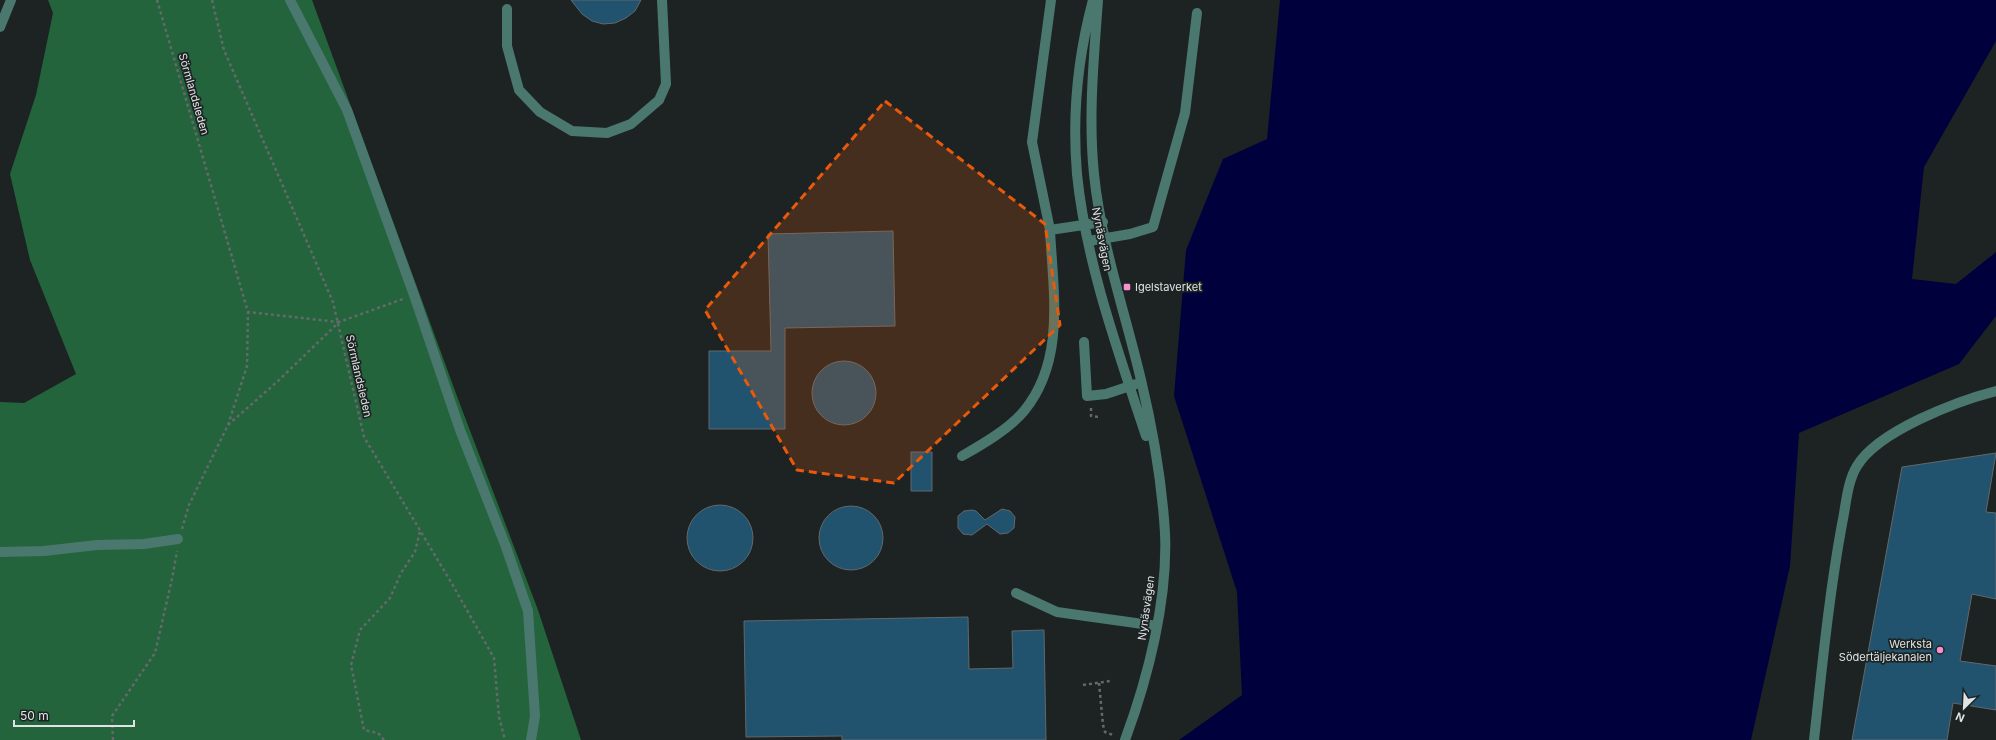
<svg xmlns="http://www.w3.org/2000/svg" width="1996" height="740" viewBox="0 0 1996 740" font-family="Inter,sans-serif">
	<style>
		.forest { fill: #23643d }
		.water { fill: #00003d }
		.building { fill: #21536e; stroke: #63686b }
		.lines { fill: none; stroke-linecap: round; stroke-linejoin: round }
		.path { stroke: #646969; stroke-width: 2.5; stroke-dasharray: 3 3; stroke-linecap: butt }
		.minor { stroke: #4a786f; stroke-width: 10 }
		.marked { fill: #e8590c; fill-opacity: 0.2; stroke: #e8590c; stroke-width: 3; stroke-dasharray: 8 5; stroke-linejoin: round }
		.poi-dot { fill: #f790ce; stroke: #1d2323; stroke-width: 1.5 }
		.labels { text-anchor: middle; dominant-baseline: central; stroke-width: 3.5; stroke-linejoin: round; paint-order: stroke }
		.street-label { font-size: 11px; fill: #dfe3e3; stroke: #1d2323 }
		.poi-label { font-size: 11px; fill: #dfe3e3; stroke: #1d2323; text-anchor: start }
	</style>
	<rect width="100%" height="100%" fill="#1d2323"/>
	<path class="forest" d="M48,0H312L458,399L538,610L581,740H0V402L24,403L76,374L30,260L10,174L36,95L53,13Z"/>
	<path class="water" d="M1280,0H1996V41L1924,167L1912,279L1956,284L1996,252V316L1959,364L1799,433L1790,566L1751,740H1179L1242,695L1237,592L1174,396L1186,250L1223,159L1267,139Z"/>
	<path class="building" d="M571,0H641L635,11L626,18L615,23L603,24L592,21L582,14Z
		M893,231L895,326L785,328V429H709V351H771L768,234Z
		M812 393a32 32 0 1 1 64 0a32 32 0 1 1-64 0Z
		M911,452H932V491H911Z
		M1996,453L1986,512L1996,513V599L1972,594L1960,661L1996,666V710L1953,703L1947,740H1852L1902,467Z
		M687 538a33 33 0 1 1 66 0a33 33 0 1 1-66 0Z
		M819 538a32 32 0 1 1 64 0a32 32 0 1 1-64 0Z
		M1002,509L1010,511L1015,517L1014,528L1008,533L1000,534L987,524L972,535L963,534L958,528V516L964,511L972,510L976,511L985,520Z
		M968,617L969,669L1013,668L1012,631L1044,630L1046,740H842V736L746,737L744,621Z"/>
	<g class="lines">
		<path class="path" d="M157,0L248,312L338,322
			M212,0L224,50L333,302L364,437L451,582L494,658L499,717L505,740
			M1091,408V416L1099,417
			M228,425L247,366L248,312
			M182,529L189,505L228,425L278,381L339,322L403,299
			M1099,683L1103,725L1105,732L1113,735
			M1083,685L1110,681
			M113,740L112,716L155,653L172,579L177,551
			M384,740L378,733L364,730L351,665L360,630L390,598L401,573L415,552L420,531"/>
		<path class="minor" d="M290,0L347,110L414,295L460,430L506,547L528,611L535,716L531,740
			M1051,0L1032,142L1050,230L1103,222
			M1093,0C1078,56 1072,116 1077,174C1086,263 1118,351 1146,436
			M1098,0C1094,57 1088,116 1094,174C1101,244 1125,312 1141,380C1153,430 1162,483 1165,533C1168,600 1148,678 1125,740
			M507,9V46L519,90L540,112L572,131L607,133L631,124L659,100L666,84L662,0
			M0,27L11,0
			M1089,241L1130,234L1153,227L1185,113L1197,13
			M1084,342L1087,396L1106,394L1136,384
			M962,456C983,444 1009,429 1024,411C1066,360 1053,291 1050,230
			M0,552L44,551L97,545L144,544L178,539
			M1016,593L1057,612L1157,626
			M1814,740C1822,668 1829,595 1842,524C1846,506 1847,482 1857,466C1878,431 1957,401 1996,391"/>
	</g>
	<path class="marked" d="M885,101L1045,224L1060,325L894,483L797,470L705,310Z"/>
	<g class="poi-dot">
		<rect x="1123" y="283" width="8" height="8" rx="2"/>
		<circle cx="1940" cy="650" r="4"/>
	</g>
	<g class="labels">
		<g class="street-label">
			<text transform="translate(194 94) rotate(74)">Sörmlandsleden</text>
			<text transform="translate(1102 239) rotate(79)">Nynäsvägen</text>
			<text transform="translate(359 376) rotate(77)">Sörmlandsleden</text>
			<text transform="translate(1146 608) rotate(-82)">Nynäsvägen</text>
		</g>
		<g class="poi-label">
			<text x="1135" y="287">Igelstaverket</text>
			<text x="1932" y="644" text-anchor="end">Werksta<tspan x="1932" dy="13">Södertäljekanalen</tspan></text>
		</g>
	</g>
	<g transform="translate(1964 708) rotate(204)" stroke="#1d2323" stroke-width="3" paint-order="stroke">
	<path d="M0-3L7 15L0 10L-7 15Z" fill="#dfe3e3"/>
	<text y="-6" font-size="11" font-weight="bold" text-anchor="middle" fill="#dfe3e3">N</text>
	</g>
	<path d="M14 720v6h120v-6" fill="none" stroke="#dfe3e3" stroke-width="2"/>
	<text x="20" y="720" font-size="12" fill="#dfe3e3" stroke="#1d2323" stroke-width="3" paint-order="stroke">50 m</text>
</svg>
